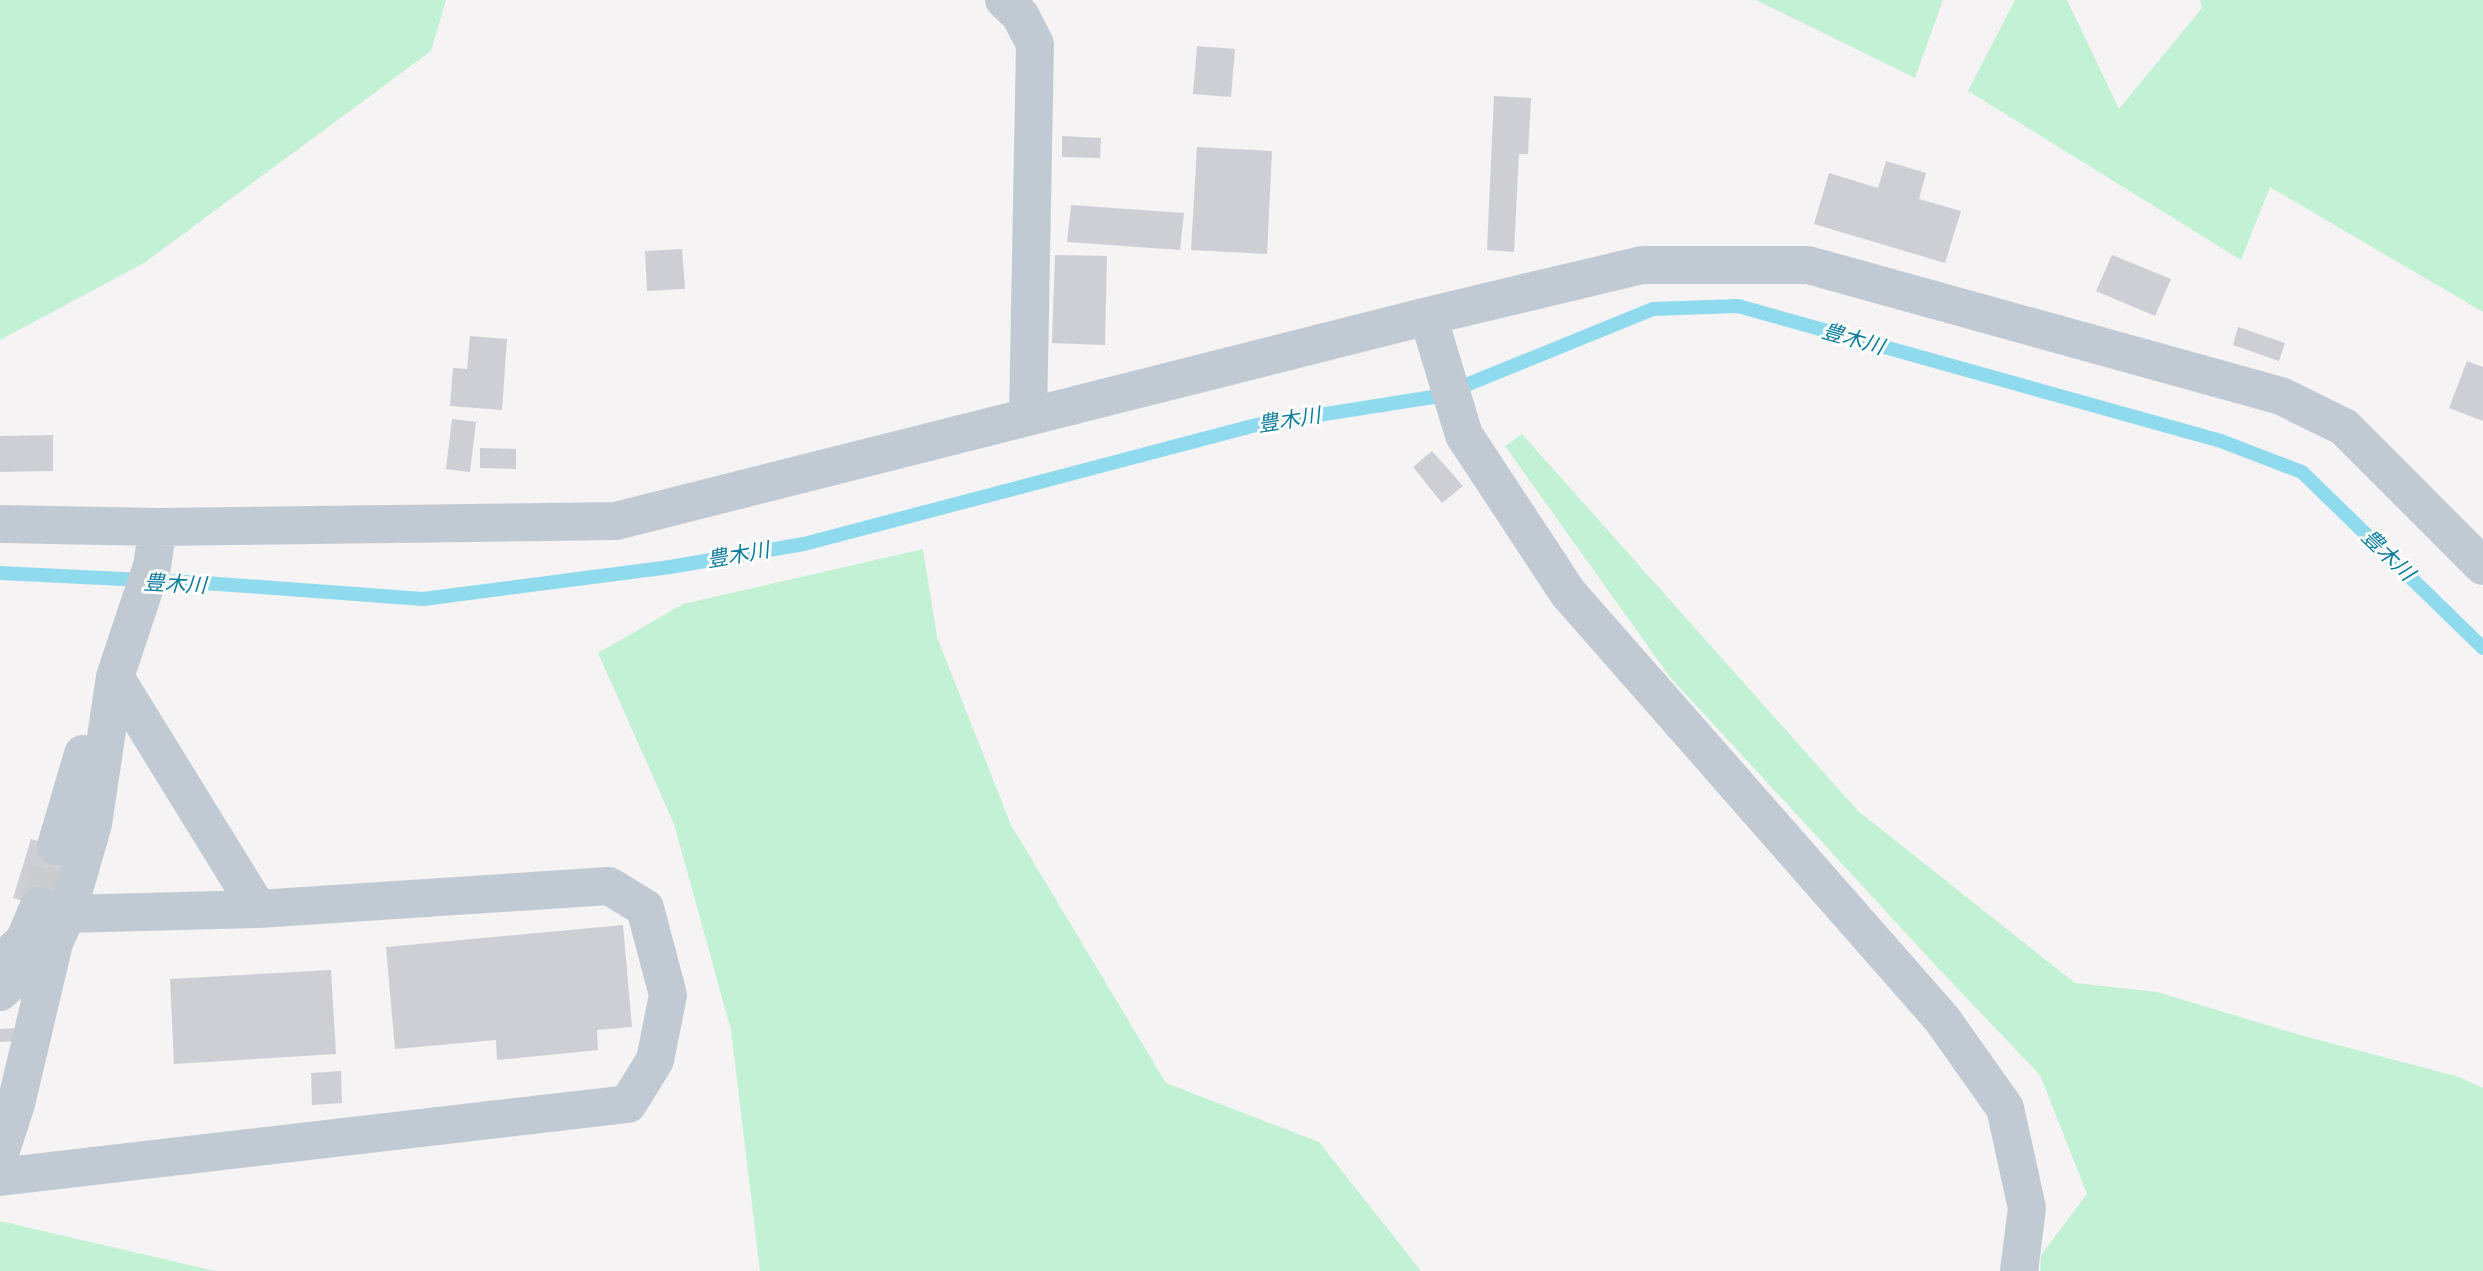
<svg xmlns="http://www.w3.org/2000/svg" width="2483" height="1271" viewBox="0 0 2483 1271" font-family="Signika,'Noto Sans JP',sans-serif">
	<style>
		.green { fill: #c3f1d5 }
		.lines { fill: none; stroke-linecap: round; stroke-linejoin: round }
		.stream { stroke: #90daee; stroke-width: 14 }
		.building { fill: #cdcfd5 }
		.minor-tunnel { stroke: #caccce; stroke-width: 38; stroke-dasharray: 38 19; stroke-linecap: butt }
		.minor { stroke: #c1cad2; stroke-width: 38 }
		.labels { text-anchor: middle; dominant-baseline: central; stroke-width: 6; stroke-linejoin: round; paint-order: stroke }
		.water-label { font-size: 21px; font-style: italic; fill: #0c7c9b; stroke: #fff }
	</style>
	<rect width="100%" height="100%" fill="#f5f3f3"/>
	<path class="green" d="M0,0H446L431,51L144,263L0,340Z
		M1756,0H1943L1915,78Z
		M2015,0H2067L2119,109L2202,8L2200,0H2483V312L2270,187L2241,260L1968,91Z
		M1522,434L1858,811L2075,983L2157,992L2300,1035L2459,1077L2483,1088V1271H2040L2041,1255L2087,1194L2040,1075L1938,968L1670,677L1505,446Z
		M923,549L937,637L1011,825L1166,1083L1319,1142L1421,1271H760L731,1030L674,824L598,653L683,604Z
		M0,1221L215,1271H0Z"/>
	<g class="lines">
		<path class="stream" d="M0,573L205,583L423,599L670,567L804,544L1256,425L1439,396L1653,309L1738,306L2221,441L2302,472L2483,648"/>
	</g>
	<path class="building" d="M1197,46L1235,49L1231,97L1193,94Z
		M1494,96L1531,98L1528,154H1519L1514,252L1487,250Z
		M1062,136L1101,138L1100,158L1062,157Z
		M1197,147L1272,151L1267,254L1191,250Z
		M1886,161L1926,173L1919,199L1961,211L1945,263L1814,224L1829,173L1878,188Z
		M1071,205L1184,213L1180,250L1067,242Z
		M682,249L685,289L647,291L645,251Z
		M1055,255L1107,256L1105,345L1052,343Z
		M2112,255L2171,279L2155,316L2096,291Z
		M2238,327L2285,343L2279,361L2233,345Z
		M470,336L507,339L502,410L450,406L453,368L467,369Z
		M2467,361L2483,367V421L2449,408Z
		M452,419L476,422L470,472L446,469Z
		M53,435V471L0,472V436Z
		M480,448L516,449V469L480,468Z
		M1432,451L1463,486L1442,503L1413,467Z
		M31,839L71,851L54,910L13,898Z
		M623,925L632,1027L597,1030L598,1050L497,1060L496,1040L395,1049L386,947Z
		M331,970L336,1054L174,1064L170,979Z
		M18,1028V1041L0,1042V1029Z
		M341,1071L342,1103L312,1105L311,1073Z"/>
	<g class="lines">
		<path class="minor-tunnel" d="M39,906L56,846"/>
		<path class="minor" d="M1004,0L1020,15L1035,44L1028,417
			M1428,316L1464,435L1568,593L1942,1019L2005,1108L2027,1208L2019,1271
			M0,524L158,527L616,521L1428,316L1642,265H1808L2281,396L2344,427L2483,566
			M115,677L258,909
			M56,846L83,754
			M0,963L24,941L39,906
			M0,992L54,943L67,914L93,824L115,677L152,566L158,527
			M0,1153L16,1104L54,943
			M0,1177L628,1104L655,1060L668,995L645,908L609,886L258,909L67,914"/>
	</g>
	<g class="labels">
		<g class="water-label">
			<text transform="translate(1853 339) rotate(16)">豊木川</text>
			<text transform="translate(1289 420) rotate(-9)">豊木川</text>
			<text transform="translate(738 555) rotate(-10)">豊木川</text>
			<text transform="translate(2388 555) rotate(44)">豊木川</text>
			<text transform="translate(175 584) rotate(3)">豊木川</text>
		</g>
	</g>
</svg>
